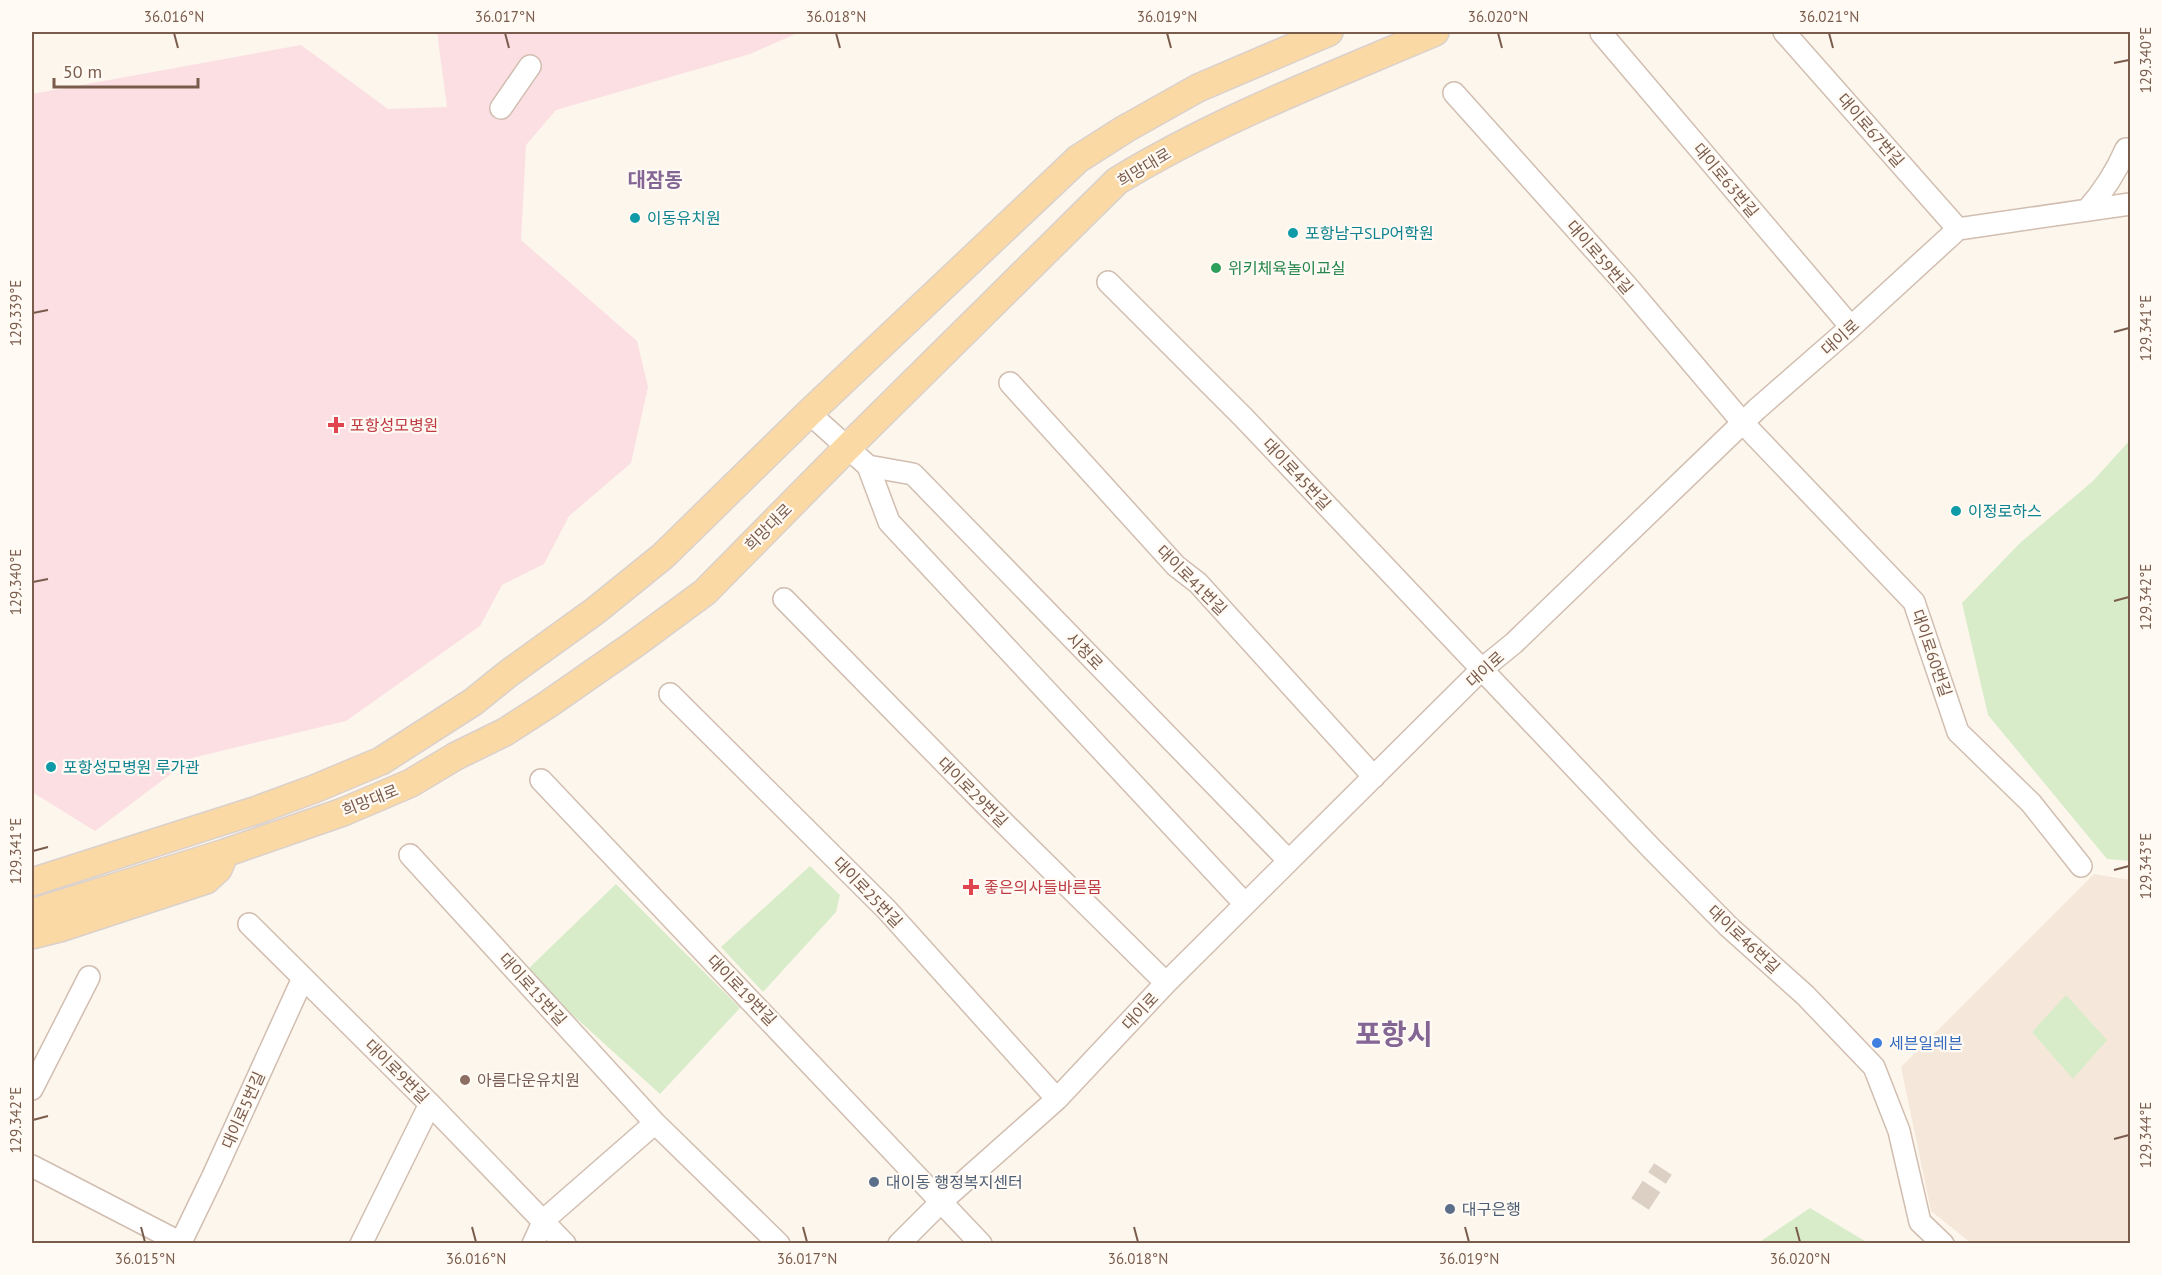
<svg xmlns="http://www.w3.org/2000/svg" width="2162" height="1275" viewBox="0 0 2162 1275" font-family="'PT Sans','Noto Sans KR',sans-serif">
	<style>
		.residential { fill: #f5e8da }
		.medical { fill: #fbdfe3 }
		.green { fill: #d8ecc9 }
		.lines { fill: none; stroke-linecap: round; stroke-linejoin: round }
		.minor-tunnel { stroke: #dcd0c4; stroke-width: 21; stroke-dasharray: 21 10; stroke-linecap: butt }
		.minor-casing { stroke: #d1beb0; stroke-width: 24 }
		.major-casing { stroke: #dad1cd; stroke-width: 30 }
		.minor { stroke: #fff; stroke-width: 21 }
		.major { stroke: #fbd9a5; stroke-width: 27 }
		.ticks { fill: none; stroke: #7a5c4d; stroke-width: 2 }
		.culture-dot { fill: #0f9aa8; stroke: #fffaf3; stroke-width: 2 }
		.leisure-dot { fill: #2e9e5b; stroke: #fffaf3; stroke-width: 2 }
		.health-dot { fill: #e0444e; stroke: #fffaf3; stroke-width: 2 }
		.shop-dot { fill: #3f7fe0; stroke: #fffaf3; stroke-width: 2 }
		.education-dot { fill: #8d6e63; stroke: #fffaf3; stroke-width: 2 }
		.service-dot { fill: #5c6f8a; stroke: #fffaf3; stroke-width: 2 }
		.labels { text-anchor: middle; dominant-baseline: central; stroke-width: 4.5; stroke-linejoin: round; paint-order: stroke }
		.street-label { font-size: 16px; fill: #7a5c4d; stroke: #fffaf3 }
		.culture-label { font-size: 16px; fill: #0d838f; stroke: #fffaf3; text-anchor: start }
		.leisure-label { font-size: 16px; fill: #27864d; stroke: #fffaf3; text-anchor: start }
		.health-label { font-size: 16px; fill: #be3a42; stroke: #fffaf3; text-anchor: start }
		.shop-label { font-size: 16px; fill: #366cbe; stroke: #fffaf3; text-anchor: start }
		.education-label { font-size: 16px; fill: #785e54; stroke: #fffaf3; text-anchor: start }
		.service-label { font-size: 16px; fill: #4e5e75; stroke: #fffaf3; text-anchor: start }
		.quarter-label { font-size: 20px; font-weight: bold; fill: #846695; stroke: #fffaf3 }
		.town-label { font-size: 28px; font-weight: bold; fill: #846695; stroke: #fffaf3 }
		.neatline { fill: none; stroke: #7a5c4d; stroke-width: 2 }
		.ticks-label { font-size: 15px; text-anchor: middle; fill: #7a5c4d }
	</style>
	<rect width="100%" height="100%" fill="#fdf6ec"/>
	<path class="residential" d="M2094,874L2130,880V1243H1971L1931,1211L1901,1067Z"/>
	<path class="medical" d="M437,32H800L750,54L556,110L526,145L521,240L637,341L648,387L631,463L569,516L544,564L502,585L480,626L346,721L192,758L95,831L32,792V94L301,45L388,109L447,107Z"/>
	<path class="green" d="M2130,440V861L2107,859L1988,715L1962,603L2020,543L2093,481Z
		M810,866L840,895L836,912L763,992L721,947Z
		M616,884L740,1008L660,1094L525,972Z
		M2066,995L2107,1040L2073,1079L2032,1032Z
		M1810,1208L1868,1243H1758Z"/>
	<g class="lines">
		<path class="minor-tunnel" d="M1640,1204L1663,1169"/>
		<defs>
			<path id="minor" d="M1784,32L1958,229
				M1601,33L1851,327
				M1454,93L1627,286L1743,423L1914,602L1958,732L2031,803L2081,866
				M501,108L530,66
				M2087,210C2104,191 2116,172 2126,149
				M1108,282L1244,418L1651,848L1729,927L1805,995L1874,1067L1899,1131L1920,1222L1943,1244
				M1010,383L1176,566L1198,583L1374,777
				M809,413L868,466L913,474L1288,860
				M868,466L889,522L1245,904
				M784,599L988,807L1166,983
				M670,694L887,910L1057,1099
				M541,780L981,1244
				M410,855L655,1123L779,1244
				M249,924L430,1104L565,1244
				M32,1089L89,977
				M32,1166L183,1244
				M181,1242L212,1178L303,978
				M361,1244L430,1104
				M533,1244L544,1220L655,1123
				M899,1244L942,1201L1057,1099L1166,983L1482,669L1514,643L1757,409L1851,327L1958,229L2130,204"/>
			<path id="major" d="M32,882L257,810L314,789L381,761L473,702L509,673L595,611L663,556L809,413L1078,159L1125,129L1198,88L1329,32
				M32,913L225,853L343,812L411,783L456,756L505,732L547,705L636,643L705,592L847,448L1117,181C1217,120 1327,78 1435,32
				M32,935L60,928L206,880L218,869L225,853"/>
		</defs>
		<use href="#minor" class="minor-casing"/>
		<use href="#major" class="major-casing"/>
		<use href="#minor" class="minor"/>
		<use href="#major" class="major"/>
	</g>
	<path class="ticks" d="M174,33L178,48M505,33L509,48M836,33L840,48M1167,33L1171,48M1498,33L1502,48M1829,33L1833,48M2114,63L2129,60M33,313L48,310M2114,332L2129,328M33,582L48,579M2114,601L2129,597M33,851L48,847M2114,870L2129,866M33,1120L48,1116M2114,1139L2129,1135M141,1227L145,1242M472,1227L476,1242M803,1227L807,1242M1134,1227L1138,1242M1465,1227L1469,1242M1796,1227L1800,1242"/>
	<g class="culture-dot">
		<circle cx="635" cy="218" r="6"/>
		<circle cx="1293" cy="233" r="6"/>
		<circle cx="1956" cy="511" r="6"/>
		<circle cx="51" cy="767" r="6"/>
	</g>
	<circle class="leisure-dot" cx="1216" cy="268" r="6"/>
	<g class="health-dot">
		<path d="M333 416h6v6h6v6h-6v6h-6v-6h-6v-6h6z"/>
		<path d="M968 878h6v6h6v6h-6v6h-6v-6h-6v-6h6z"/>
	</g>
	<circle class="shop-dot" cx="1877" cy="1043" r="6"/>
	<circle class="education-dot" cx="465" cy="1080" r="6"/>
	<g class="service-dot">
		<circle cx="874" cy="1182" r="6"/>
		<circle cx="1450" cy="1209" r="6"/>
	</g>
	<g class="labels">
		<g class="street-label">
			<text transform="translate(1871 130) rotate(49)">대이로67번길</text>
			<text transform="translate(1144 167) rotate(-31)">희망대로</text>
			<text transform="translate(1726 180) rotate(50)">대이로63번길</text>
			<text transform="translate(1600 257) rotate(49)">대이로59번길</text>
			<text transform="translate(1840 337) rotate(-42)">대이로</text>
			<text transform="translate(1297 474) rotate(47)">대이로45번길</text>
			<text transform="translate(768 527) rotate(-45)">희망대로</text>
			<text transform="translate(1192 580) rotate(45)">대이로41번길</text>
			<text transform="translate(1085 651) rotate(46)">시청로</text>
			<text transform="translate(1932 653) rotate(71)">대이로60번길</text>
			<text transform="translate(1485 669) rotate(-42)">대이로</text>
			<text transform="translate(973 792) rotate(45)">대이로29번길</text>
			<text transform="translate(370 800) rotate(-22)">희망대로</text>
			<text transform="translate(868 892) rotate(46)">대이로25번길</text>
			<text transform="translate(1744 939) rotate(43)">대이로46번길</text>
			<text transform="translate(533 989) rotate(48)">대이로15번길</text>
			<text transform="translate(742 990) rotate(46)">대이로19번길</text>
			<text transform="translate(1140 1011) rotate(-47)">대이로</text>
			<text transform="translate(397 1071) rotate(45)">대이로9번길</text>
			<text transform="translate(243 1110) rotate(-66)">대이로5번길</text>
		</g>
		<g class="culture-label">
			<text x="647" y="218">이동유치원</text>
			<text x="1305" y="233">포항남구SLP어학원</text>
			<text x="1968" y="511">이정로하스</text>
			<text x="63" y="767">포항성모병원 루가관</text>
		</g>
		<g class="leisure-label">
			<text x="1228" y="268">위키체육놀이교실</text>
		</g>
		<g class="health-label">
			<text x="350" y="425">포항성모병원</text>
			<text x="984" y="887">좋은의사들바른몸</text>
		</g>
		<g class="shop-label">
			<text x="1889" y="1043">세븐일레븐</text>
		</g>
		<g class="education-label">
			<text x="477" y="1080">아름다운유치원</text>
		</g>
		<g class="service-label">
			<text x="886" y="1182">대이동 행정복지센터</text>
			<text x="1462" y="1209">대구은행</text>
		</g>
		<g class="quarter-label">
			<text x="655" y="180">대잠동</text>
		</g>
		<g class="town-label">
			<text x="1394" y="1033">포항시</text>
		</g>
	</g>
	<rect width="2162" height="1275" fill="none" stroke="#fffaf3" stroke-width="66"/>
	<path d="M54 78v9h144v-9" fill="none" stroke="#7a5c4d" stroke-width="3"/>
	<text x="63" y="78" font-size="18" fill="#7a5c4d" stroke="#fffaf3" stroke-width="4.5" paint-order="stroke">50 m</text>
	<rect x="33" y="33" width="2096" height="1209" class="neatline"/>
	<g class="ticks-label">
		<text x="174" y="22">36.016°N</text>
		<text x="505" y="22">36.017°N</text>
		<text x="836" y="22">36.018°N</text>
		<text x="1167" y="22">36.019°N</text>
		<text x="1498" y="22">36.020°N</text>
		<text x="1829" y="22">36.021°N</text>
		<text transform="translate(2146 60) rotate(-90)" y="5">129.340°E</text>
		<text transform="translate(16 313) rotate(-90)" y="5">129.339°E</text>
		<text transform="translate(2146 328) rotate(-90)" y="5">129.341°E</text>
		<text transform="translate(16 582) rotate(-90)" y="5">129.340°E</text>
		<text transform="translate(2146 597) rotate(-90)" y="5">129.342°E</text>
		<text transform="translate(16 851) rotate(-90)" y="5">129.341°E</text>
		<text transform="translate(2146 866) rotate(-90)" y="5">129.343°E</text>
		<text transform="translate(16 1120) rotate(-90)" y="5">129.342°E</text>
		<text transform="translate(2146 1135) rotate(-90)" y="5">129.344°E</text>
		<text x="145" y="1264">36.015°N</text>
		<text x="476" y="1264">36.016°N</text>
		<text x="807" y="1264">36.017°N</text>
		<text x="1138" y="1264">36.018°N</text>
		<text x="1469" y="1264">36.019°N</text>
		<text x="1800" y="1264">36.020°N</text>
	</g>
</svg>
